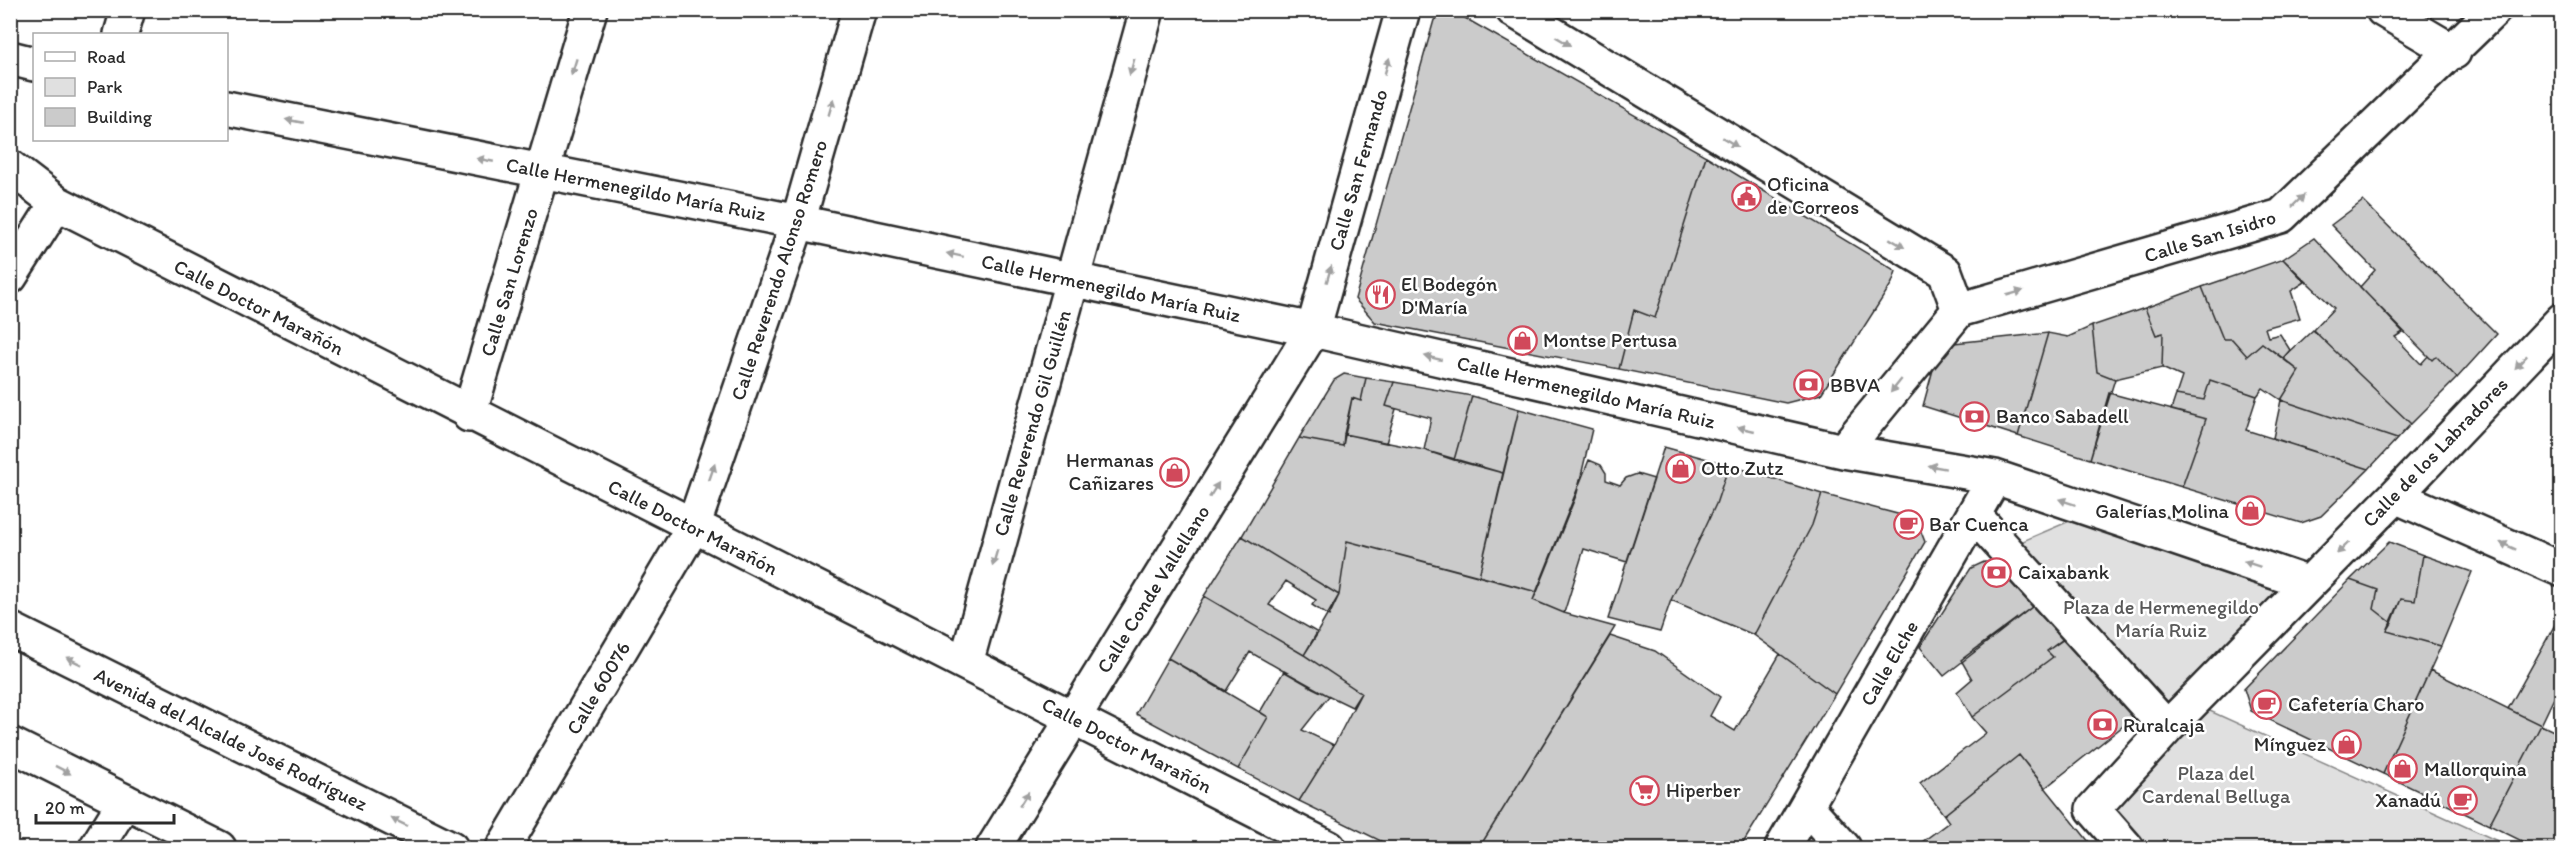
<svg xmlns="http://www.w3.org/2000/svg" width="2572" height="859" viewBox="0 0 2572 859" font-family="Itim,sans-serif">
	<style>
		.green { fill: #e0e0e0; stroke: #868686; stroke-width: 1.5 }
		.building { fill: #cbcbcb; stroke: #2b2b2b; stroke-width: 1.5 }
		.lines { fill: none; stroke-linecap: round; stroke-linejoin: round }
		.street-casing { stroke: #2b2b2b; stroke-width: 38 }
		.street { stroke: #fff; stroke-width: 33 }
		.oneway { fill: #a0a0a0 }
		.labels { text-anchor: middle; dominant-baseline: central; stroke-width: 5; stroke-linejoin: round; paint-order: stroke }
		.street-label { font-size: 20px; fill: #2b2b2b; stroke: #fff }
		.poi-label { font-size: 20px; fill: #2b2b2b; stroke: #fff; text-anchor: start }
		.park-label { font-size: 20px; fill: #585858; stroke: #fff }
	</style>
	<rect width="100%" height="100%" fill="#fff"/>
	<filter id="ink" filterUnits="userSpaceOnUse"><feTurbulence type="fractalNoise" baseFrequency=".0167" numOctaves="2"/><feDisplacementMap in="SourceGraphic" scale="12" xChannelSelector="R" yChannelSelector="G"/><feConvolveMatrix kernelMatrix="1 2 1 2 8 2 1 2 1" color-interpolation-filters="sRGB"/></filter>
	<g filter="url(#ink)">
		<path class="green" d="M2072,520L2284,587L2160,718L2009,547Z
			M2201,707L2513,848H2140L2105,809Z"/>
		<path class="building" d="M1451,10L1706,156L1655,318L1634,310L1619,369L1375,322L1355,299L1434,20Z
			M1706,156L1896,271L1892,283L1821,394L1786,403L1619,369L1634,310L1655,318Z
			M2363,201L2497,334L2457,378L2436,356L2432,360L2428,356L2360,287L2375,270L2331,225Z
			M2314,238L2403,332L2395,337L2421,364L2428,356L2432,360L2436,356L2457,378L2411,424L2313,330L2334,308L2283,259Z
			M2283,259L2305,282L2291,291L2300,318L2265,328L2268,337L2280,334L2290,350L2283,358L2262,343L2247,356L2232,339H2223L2202,287Z
			M2202,287L2223,339H2232L2247,356L2262,343L2299,371L2281,400L2263,388L2257,396L2210,380L2204,400L2176,395L2182,377L2162,368L2163,333L2156,335L2145,308Z
			M2145,308L2156,335L2163,333L2162,368L2115,379L2097,372L2092,326Z
			M2092,326L2097,372L2115,379L2090,459L2018,436L2048,333L2068,337Z
			M2313,330L2411,424L2397,439L2281,400L2299,371L2283,358Z
			M2048,333L2018,436L1923,406L1937,355L1954,343Z
			M1344,374L1366,378L1361,401L1352,398L1343,446L1299,438L1334,380Z
			M1366,378L1394,382L1386,406L1396,409L1386,443L1344,434L1352,398L1361,401Z
			M2210,380L2257,396L2246,430L2369,469L2321,516L2301,523L2182,487L2206,419L2171,410L2176,395L2204,400Z
			M1394,382L1472,396L1454,460L1424,450L1431,418L1386,406Z
			M2109,393L2206,419L2182,487L2090,459Z
			M1472,396L1519,409L1503,473L1454,460Z
			M2281,400L2397,439L2369,469L2273,438Z
			M1519,409L1592,429L1577,493L1537,592L1479,576Z
			M1344,434L1424,450L1503,473L1479,576L1347,541L1339,595L1242,536L1299,438L1343,446Z
			M1664,447L1729,465L1716,504L1671,600L1660,632L1608,619Z
			M1589,460L1601,465L1606,473V480L1620,485L1626,478L1637,474L1654,479L1627,562L1584,549L1564,613L1533,600Z
			M1729,465L1822,494L1812,525L1754,635L1671,600L1716,504Z
			M1822,494L1916,519L1925,542L1835,694L1754,635L1812,525Z
			M1242,536L1339,595L1329,616L1312,605L1316,600L1286,581L1269,605L1318,633L1304,655L1204,596Z
			M1347,541L1537,592L1533,600L1564,613L1615,627L1479,848H1395L1299,801L1334,745L1361,693L1304,655L1339,595Z
			M2389,542L2423,555L2415,601L2401,599L2392,623L2374,609L2378,590L2350,580Z
			M2423,555L2472,572L2441,646L2387,631L2401,599L2415,601Z
			M1984,562L1999,563L2036,604L1944,676L1920,647L1971,568Z
			M2350,580L2378,590L2374,609L2392,623L2387,631L2441,646L2383,774L2251,711L2244,689Z
			M1204,596L1304,655L1361,693L1352,707L1313,688L1250,652L1226,691L1168,658Z
			M2036,604L2063,639L2047,651L2053,657L1972,717L1957,692L1972,679L1961,660Z
			M2562,612V681L2541,725L2508,709Z
			M2070,635L2137,715L2045,788L2019,755L1944,815L1920,783L1986,733L1972,717L2053,657L2047,651Z
			M1610,636L1655,651L1720,697L1710,716L1735,731L1780,654L1835,694L1740,848H1479Z
			M1168,658L1268,717L1238,769L1136,714Z
			M2430,670L2541,725L2489,825L2383,774Z
			M1284,671L1329,696L1302,730L1334,745L1299,801L1238,769L1268,717L1260,712Z
			M2541,725L2562,735V848H2536L2489,825Z
			M2019,755L2094,848H1914L1949,822L1944,815Z
			M1809,836L1820,848H1801Z"/>
		<g class="lines">
			<defs>
				<path id="street" d="M1513,10L1945,272L1959,310L1843,451
					M2383,10L2454,52
					M121,34L128,10
					M10,58L34,64
					M226,108L798,222L1313,330L1843,451L1995,477L2307,583
					M10,167L57,203C480,421 906,631 1329,848
					M10,277L57,203
					M1959,310L2281,216L2494,10
					M469,415L590,10
					M2395,496L2562,570
					M1974,515L2167,728
					M10,629L451,848
					M966,663L1147,10
					M10,744L219,848
					M1807,807L1844,848
					M96,848L125,801
					M503,848L693,527L798,222L859,10
					M993,848L1313,330L1403,10
					M1782,848L1995,477
					M2127,848L2093,809L2167,728L2395,496L2562,320"/>
			</defs>
			<use href="#street" class="street-casing"/>
			<use href="#street" class="street"/>
		</g>
		<defs><path id="oneway-solid" d="M-6-.8H1V-3.2L6.5 0L1 3.2V.8H-6Z" transform="scale(1.5)"/></defs>
		<g class="oneway">
			<use href="#oneway-solid" transform="translate(1563 41) rotate(31)"/>
			<use href="#oneway-solid" transform="translate(1387 66) rotate(-74)"/>
			<use href="#oneway-solid" transform="translate(574 67) rotate(107)"/>
			<use href="#oneway-solid" transform="translate(1132 67) rotate(106)"/>
			<use href="#oneway-solid" transform="translate(831 107) rotate(-74)"/>
			<use href="#oneway-solid" transform="translate(294 121) rotate(-169)"/>
			<use href="#oneway-solid" transform="translate(1730 142) rotate(31)"/>
			<use href="#oneway-solid" transform="translate(485 160) rotate(-169)"/>
			<use href="#oneway-solid" transform="translate(2298 201) rotate(-44)"/>
			<use href="#oneway-solid" transform="translate(1897 243) rotate(31)"/>
			<use href="#oneway-solid" transform="translate(955 255) rotate(-168)"/>
			<use href="#oneway-solid" transform="translate(1329 274) rotate(-74)"/>
			<use href="#oneway-solid" transform="translate(2015 293) rotate(-16)"/>
			<use href="#oneway-solid" transform="translate(1433 358) rotate(-167)"/>
			<use href="#oneway-solid" transform="translate(2521 362) rotate(133)"/>
			<use href="#oneway-solid" transform="translate(1896 386) rotate(129)"/>
			<use href="#oneway-solid" transform="translate(1746 429) rotate(-167)"/>
			<use href="#oneway-solid" transform="translate(1937 467) rotate(-170)"/>
			<use href="#oneway-solid" transform="translate(712 472) rotate(-71)"/>
			<use href="#oneway-solid" transform="translate(1214 490) rotate(-58)"/>
			<use href="#oneway-solid" transform="translate(2067 502) rotate(-161)"/>
			<use href="#oneway-solid" transform="translate(2508 546) rotate(-156)"/>
			<use href="#oneway-solid" transform="translate(2343 548) rotate(136)"/>
			<use href="#oneway-solid" transform="translate(995 558) rotate(106)"/>
			<use href="#oneway-solid" transform="translate(2252 564) rotate(-161)"/>
			<use href="#oneway-solid" transform="translate(74 661) rotate(-154)"/>
			<use href="#oneway-solid" transform="translate(63 770) rotate(27)"/>
			<use href="#oneway-solid" transform="translate(1024 799) rotate(-58)"/>
			<use href="#oneway-solid" transform="translate(399 822) rotate(-154)"/>
		</g>
	</g>
	<defs>
		<symbol id="civic-ring" viewBox="-11 -11 22 22"><circle r="9.5" fill="#fff" stroke="#d1495b" stroke-width="1.5"/><path d="M-.6-6.5H3V-4.5H.6V-3L4-1V1h2V6H-6V1h2V-1L-.6-3ZM-1.2 2.5V6h2.4V2.5Z" fill="#d1495b"/></symbol>
		<symbol id="restaurant-ring" viewBox="-11 -11 22 22"><circle r="9.5" fill="#fff" stroke="#d1495b" stroke-width="1.5"/><path d="M-5-6h1v4h1v-4h1v4h1v-4h1v5L-1.5 .5V6h-2V.5L-5-1ZM5-6V6H3V1.5H1.5Q1.5-4 5-6Z" fill="#d1495b"/></symbol>
		<symbol id="shop-ring" viewBox="-11 -11 22 22"><circle r="9.5" fill="#fff" stroke="#d1495b" stroke-width="1.5"/><path d="M-5-2.5h2.3a2.7 3.5 0 0 1 5.4 0H5L5.5 6h-11ZM-1.5-2.5h3a1.5 2.3 0 0 0-3 0Z" fill="#d1495b"/></symbol>
		<symbol id="bank-ring" viewBox="-11 -11 22 22"><circle r="9.5" fill="#fff" stroke="#d1495b" stroke-width="1.5"/><path d="M-6-4H6V4H-6ZM0-2.3a2.3 2.3 0 1 0 0 4.6a2.3 2.3 0 1 0 0-4.6Z" fill="#d1495b"/></symbol>
		<symbol id="cafe-ring" viewBox="-11 -11 22 22"><circle r="9.5" fill="#fff" stroke="#d1495b" stroke-width="1.5"/><path d="M-5.5-4.5H6V0H3Q3 3.5 0 3.5H-2.5Q-5.5 3.5-5.5 0ZM3-3.2v2h1.7v-2ZM-6 4.5H4V6H-6Z" fill="#d1495b"/></symbol>
		<symbol id="supermarket-ring" viewBox="-11 -11 22 22"><circle r="9.5" fill="#fff" stroke="#d1495b" stroke-width="1.5"/><path d="M-6-5.5h2.5l.6 2H6L4.5 2H-2.5L-4.4-4H-6ZM-1.5 3.2a1.3 1.3 0 1 0 .1 0ZM3 3.2a1.3 1.3 0 1 0 .1 0Z" fill="#d1495b"/></symbol>
	</defs>
	<g fill-rule="evenodd">
		<use href="#civic-ring" x="1730" y="180" width="33" height="33"/>
		<use href="#restaurant-ring" x="1364" y="278" width="33" height="33"/>
		<use href="#shop-ring" x="1506" y="324" width="33" height="33"/>
		<use href="#bank-ring" x="1792" y="368" width="33" height="33"/>
		<use href="#bank-ring" x="1958" y="400" width="33" height="33"/>
		<use href="#shop-ring" x="1664" y="452" width="33" height="33"/>
		<use href="#shop-ring" x="1158" y="456" width="33" height="33"/>
		<use href="#shop-ring" x="2234" y="494" width="33" height="33"/>
		<use href="#cafe-ring" x="1892" y="508" width="33" height="33"/>
		<use href="#bank-ring" x="1980" y="556" width="33" height="33"/>
		<use href="#cafe-ring" x="2250" y="688" width="33" height="33"/>
		<use href="#bank-ring" x="2086" y="708" width="33" height="33"/>
		<use href="#shop-ring" x="2330" y="728" width="33" height="33"/>
		<use href="#shop-ring" x="2386" y="752" width="33" height="33"/>
		<use href="#supermarket-ring" x="1628" y="774" width="33" height="33"/>
		<use href="#cafe-ring" x="2446" y="784" width="33" height="33"/>
	</g>
	<g class="labels">
		<g class="street-label">
			<text transform="translate(1358 170) rotate(-74)">Calle San Fernando</text>
			<text transform="translate(636 189) rotate(11)">Calle Hermenegildo María Ruiz</text>
			<text transform="translate(2210 236) rotate(-17)">Calle San Isidro</text>
			<text transform="translate(779 270) rotate(-72)">Calle Reverendo Alonso Romero</text>
			<text transform="translate(509 282) rotate(-73)">Calle San Lorenzo</text>
			<text transform="translate(1111 288) rotate(12)">Calle Hermenegildo María Ruiz</text>
			<text transform="translate(259 307) rotate(27)">Calle Doctor Marañón</text>
			<text transform="translate(1586 392) rotate(13)">Calle Hermenegildo María Ruiz</text>
			<text transform="translate(1032 423) rotate(-74)">Calle Reverendo Gil Guillén</text>
			<text transform="translate(2435 452) rotate(-46)">Calle de los Labradores</text>
			<text transform="translate(693 527) rotate(27)">Calle Doctor Marañón</text>
			<text transform="translate(1153 589) rotate(-58)">Calle Conde Vallellano</text>
			<text transform="translate(1889 663) rotate(-60)">Calle Elche</text>
			<text transform="translate(598 688) rotate(-59)">Calle 60076</text>
			<text transform="translate(231 739) rotate(26)">Avenida del Alcalde José Rodríguez</text>
			<text transform="translate(1127 745) rotate(27)">Calle Doctor Marañón</text>
		</g>
		<g class="poi-label">
			<text x="1767" y="184">Oficina<tspan x="1767" dy="23">de Correos</tspan></text>
			<text x="1401" y="284">El Bodegón<tspan x="1401" dy="23">D'María</tspan></text>
			<text x="1543" y="340">Montse Pertusa</text>
			<text x="1830" y="385">BBVA</text>
			<text x="1996" y="416">Banco Sabadell</text>
			<text x="1154" y="460" text-anchor="end">Hermanas<tspan x="1154" dy="23">Cañizares</tspan></text>
			<text x="1701" y="468">Otto Zutz</text>
			<text x="2229" y="511" text-anchor="end">Galerías Molina</text>
			<text x="1929" y="524">Bar Cuenca</text>
			<text x="2018" y="572">Caixabank</text>
			<text x="2288" y="704">Cafetería Charo</text>
			<text x="2123" y="725">Ruralcaja</text>
			<text x="2326" y="744" text-anchor="end">Mínguez</text>
			<text x="2424" y="769">Mallorquina</text>
			<text x="1666" y="790">Hiperber</text>
			<text x="2441" y="800" text-anchor="end">Xanadú</text>
		</g>
		<g class="park-label">
			<text x="2161" y="607">Plaza de Hermenegildo<tspan x="2161" dy="23">María Ruiz</tspan></text>
			<text x="2216" y="773">Plaza del<tspan x="2216" dy="23">Cardenal Belluga</tspan></text>
		</g>
	</g>
	<rect width="2572" height="859" fill="none" stroke="#fff" stroke-width="36"/>
	<rect x="18" y="18" width="2536" height="823" fill="none" stroke="#2b2b2b" stroke-width="2" filter="url(#ink)"/>
	<rect x="33" y="33" width="195" height="108" fill="#ffffff" stroke="#aaaaaa" stroke-width="1.5"/>
	<rect x="45" y="52" width="30" height="9" fill="#ffffff" stroke="#aaaaaa" stroke-width="1.5"/>
	<text x="87" y="63" font-size="18" fill="#2b2b2b">Road</text>
	<rect x="45" y="78" width="30" height="18" fill="#e0e0e0" stroke="#aaaaaa" stroke-width="1.5"/>
	<text x="87" y="93" font-size="18" fill="#2b2b2b">Park</text>
	<rect x="45" y="108" width="30" height="18" fill="#cbcbcb" stroke="#aaaaaa" stroke-width="1.5"/>
	<text x="87" y="123" font-size="18" fill="#2b2b2b">Building</text>
	<path d="M36 814v9h138v-9" fill="none" stroke="#2b2b2b" stroke-width="3"/>
	<text x="45" y="814" font-size="18" fill="#2b2b2b" stroke="#ffffff" stroke-width="4.5" paint-order="stroke">20 m</text>
</svg>
